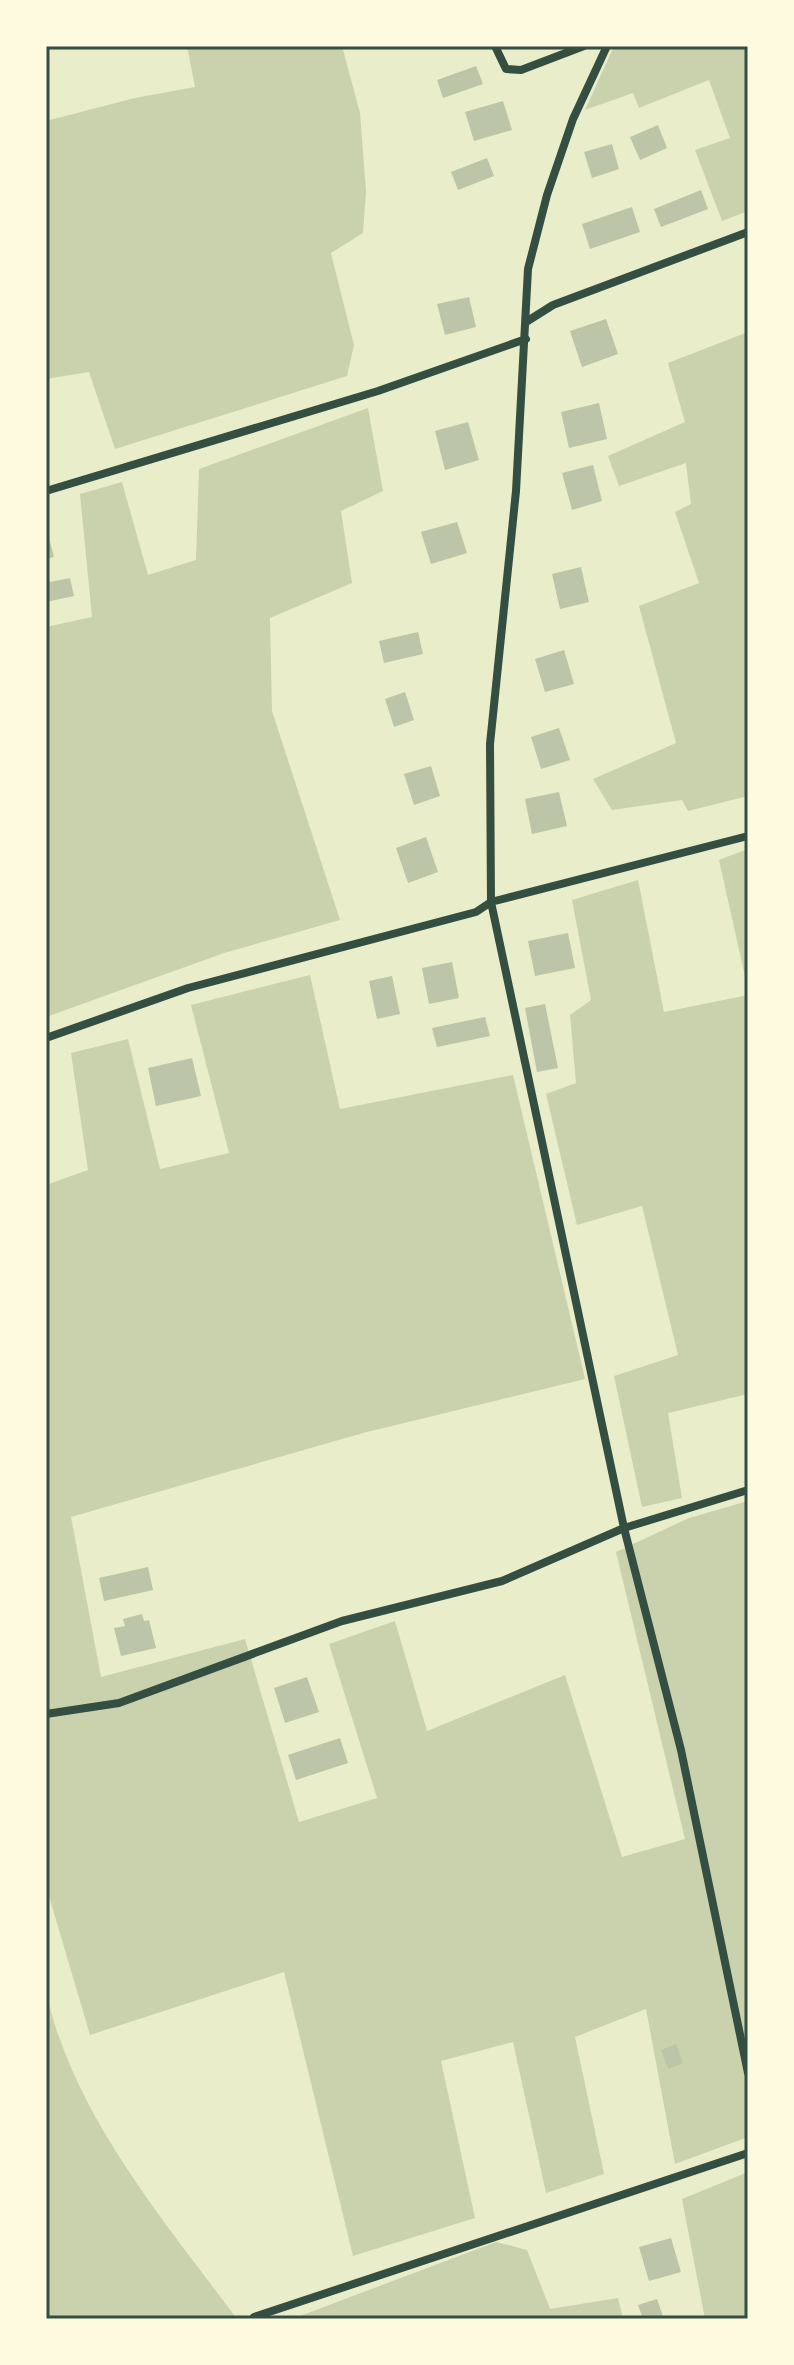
<svg xmlns="http://www.w3.org/2000/svg" width="794" height="2365" viewBox="0 0 794 2365" font-family="'Noto Sans',sans-serif">
	<style>
		.green { fill: #cad2ad }
		.building { fill: #bcc5a7 }
		.lines { fill: none; stroke-linecap: round; stroke-linejoin: round }
		.minor { stroke: #344e41; stroke-width: 8 }
		.neatline { fill: none; stroke: #344e41; stroke-width: 3 }
	</style>
	<rect width="100%" height="100%" fill="#e9edc9"/>
	<path class="green" d="M187,46H342L360,113L366,191L363,233L331,253L354,345L347,376L115,449L89,372L46,379V121L135,98L195,87Z
		M614,46H748V211L722,221L695,150L730,138L709,80L639,108L633,93L585,110Z
		M748,332V796L688,811L682,800L612,810L593,779L676,743L639,606L699,583L675,512L691,504L686,463L619,486L608,456L685,422L668,363Z
		M368,408L383,491L341,511L352,583L270,618L272,711L340,920L224,953L46,1017V627L92,617L80,494L122,482L148,575L196,560L199,469Z
		M748,849V990L719,860Z
		M638,880L664,1012L748,995V1394L668,1413L682,1498L642,1507L614,1376L678,1355L642,1206L577,1225L546,1094L576,1083L570,1015L591,1000L572,900Z
		M310,975L340,1109L513,1075L585,1379L363,1433L71,1517L101,1677L245,1639L299,1822L377,1798L329,1644L395,1621L427,1731L565,1675L622,1857L685,1839L616,1552L689,1518L748,1501V2137L675,2164L646,2009L575,2037L604,2174L546,2193L513,2042L441,2061L475,2218L353,2256L284,1972L90,2035L46,1886V1185L88,1170L71,1053L128,1039L160,1169L229,1153L191,1005Z
		M46,1992C74,2116 163,2219 237,2319H46Z
		M748,2172V2319H705L682,2199Z
		M496,2242L527,2250L550,2309L618,2298L623,2319H292Z"/>
	<path class="building" d="M476,66L483,84L443,98L437,80Z
		M503,101L512,130L474,141L465,112Z
		M658,125L667,148L640,160L630,137Z
		M612,144L619,169L592,178L584,152Z
		M487,158L494,176L458,190L451,172Z
		M701,190L708,209L661,227L654,209Z
		M632,207L640,232L590,249L582,224Z
		M469,297L476,327L445,335L437,304Z
		M606,319L618,354L582,367L570,331Z
		M599,403L607,439L569,448L561,412Z
		M468,422L479,460L445,470L435,431Z
		M593,465L602,501L572,510L562,473Z
		M457,522L467,553L431,564L421,532Z
		M46,526L54,557L46,559Z
		M581,567L589,602L560,609L552,574Z
		M47,571L50,582L70,578L74,596L46,602Z
		M418,632L423,654L384,663L379,641Z
		M564,650L574,684L545,692L535,659Z
		M405,692L414,720L394,727L385,699Z
		M559,728L570,760L541,769L531,737Z
		M431,766L440,796L414,805L404,774Z
		M559,792L567,826L532,834L525,799Z
		M426,837L438,872L408,883L396,848Z
		M568,933L575,968L535,976L528,941Z
		M452,962L459,998L429,1004L422,968Z
		M392,976L400,1014L377,1019L369,981Z
		M545,1004L558,1068L537,1072L525,1008Z
		M485,1017L490,1036L437,1047L432,1028Z
		M192,1058L201,1096L156,1106L148,1068Z
		M148,1567L153,1590L104,1601L99,1578Z
		M142,1614L144,1621L149,1620L156,1648L121,1656L114,1628L125,1626L123,1619Z
		M307,1677L319,1712L285,1723L274,1688Z
		M340,1738L348,1763L296,1780L288,1755Z
		M676,2044L683,2063L668,2069L661,2050Z
		M671,2238L681,2272L649,2281L639,2247Z
		M657,2299L664,2319H643L638,2305Z"/>
	<g class="lines">
		<path class="minor" d="M495,46L506,69L521,70L584,46
			M607,46L573,119L547,195L528,269L516,491L490,744L491,902L624,1528L681,1750L748,2073
			M526,322L553,305L748,232
			M46,491L378,391L526,339
			M46,1038L188,988L476,912L491,902L748,836
			M46,1714L119,1703L342,1621L502,1581L624,1528L748,1490
			M254,2317L748,2153"/>
	</g>
	<rect width="794" height="2365" fill="none" stroke="#fefae0" stroke-width="96"/>
	<rect x="48" y="48" width="698" height="2269" class="neatline"/>
</svg>
